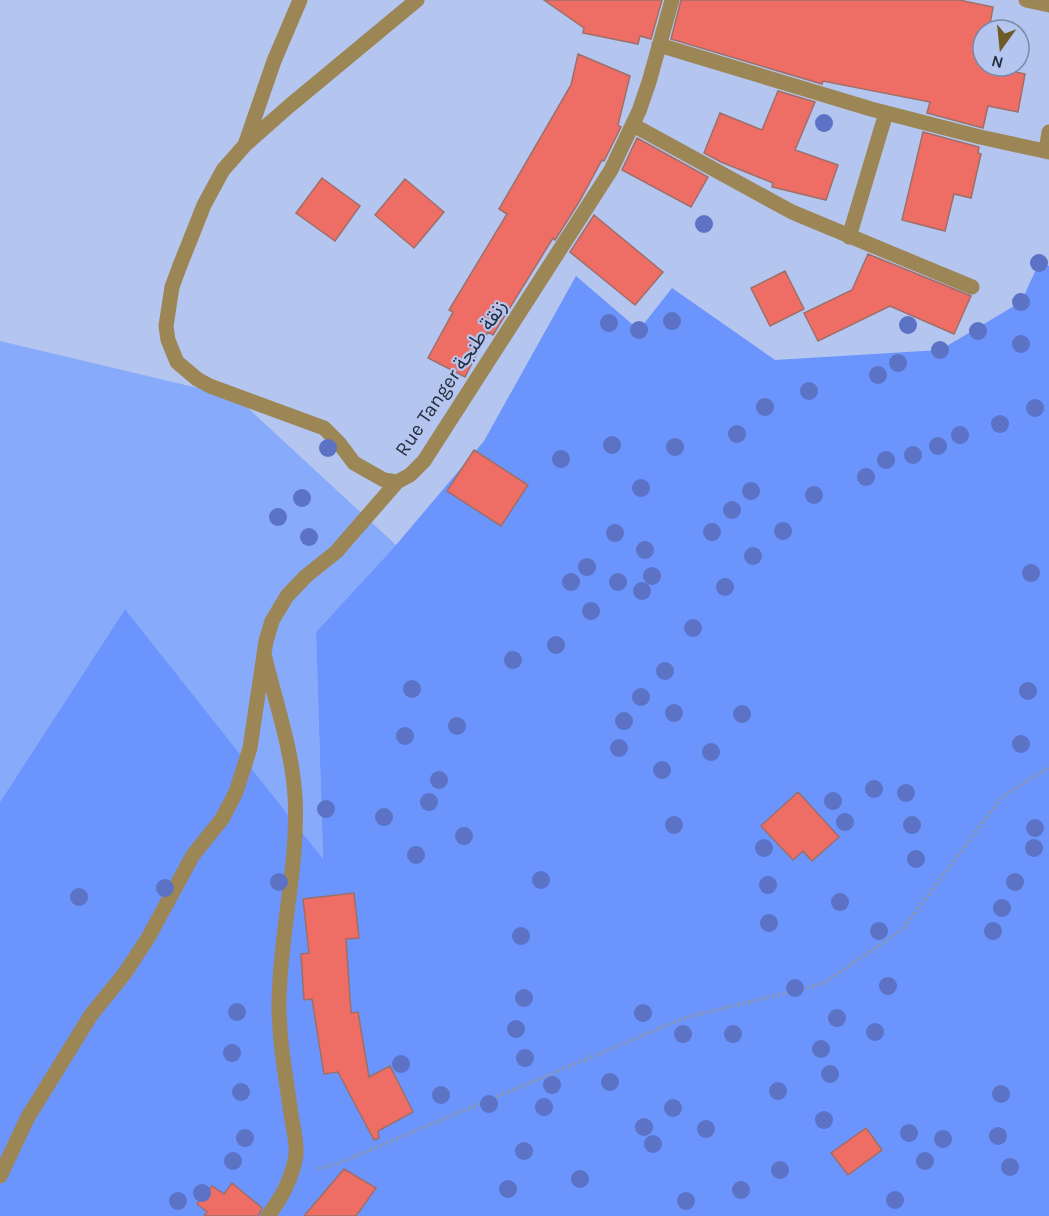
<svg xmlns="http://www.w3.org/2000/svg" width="1049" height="1216" viewBox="0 0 1049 1216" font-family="Karla,'Noto Sans Arabic',sans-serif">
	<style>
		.green { fill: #88aafa }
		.forest { fill: #6b94fc }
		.building { fill: #ee6e66; stroke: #9e6f69; stroke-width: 1.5 }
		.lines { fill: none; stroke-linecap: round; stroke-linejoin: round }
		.path { stroke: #8896b8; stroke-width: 4; stroke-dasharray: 3 3; stroke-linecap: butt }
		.minor { stroke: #9d8655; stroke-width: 15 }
		.tree { fill: #5b72c5 }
		.labels { text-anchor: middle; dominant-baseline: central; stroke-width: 4.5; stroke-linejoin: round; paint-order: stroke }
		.street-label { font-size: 20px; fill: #262d3d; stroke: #b4c6ef }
	</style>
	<rect width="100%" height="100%" fill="#b4c6ef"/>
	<path class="green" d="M0,341L236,397L396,545L316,632L323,860L125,609L0,802Z"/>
	<path class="forest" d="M1039,263L1049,266V1216H0V802L125,609L323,859L316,632L396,545L484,441L576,276L639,330L672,288L775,360L940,350L1021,302Z"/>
	<path class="building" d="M544,0H662L651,39L640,36L638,44L583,33L584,28Z
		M681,0H959L993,7L989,30H983L982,65L1025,74L1018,112L988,106L983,128L927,113L930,102L823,81L822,84L671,39Z
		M578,54L630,76L618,125L621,127L604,161L602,160L579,202L555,240L553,238L493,335L488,332L465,377L428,358L453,312L449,310L507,214L499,209L571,85Z
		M778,91L815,102L795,150L838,165L826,200L772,187L773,183L721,162L704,153L720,113L762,130Z
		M923,132L979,147L978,153L981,154L971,198L954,194L945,231L902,220Z
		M637,138L708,177L691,207L622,170Z
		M322,178L360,206L335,241L296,213Z
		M405,179L444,212L414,248L375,215Z
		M594,215L663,272L635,305L570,252Z
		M868,254L971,296L954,334L890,306L818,341L804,313L852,290Z
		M785,271L804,309L770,326L751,288Z
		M474,450L528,485L501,526L447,491Z
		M798,792L839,837L812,861L803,851L793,860L761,826Z
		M354,893L359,938L346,939L351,1013L358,1012L369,1077L390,1066L413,1112L378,1131L379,1138L374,1140L338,1072L324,1074L312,999L304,1000L301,954L309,953L303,899Z
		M866,1128L882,1150L848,1175L831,1153Z
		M344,1169L376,1188L356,1216H304Z
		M232,1183L262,1208L258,1216H204L207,1212L197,1204L212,1186L224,1194Z"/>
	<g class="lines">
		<path class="path" d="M318,1169L339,1163L684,1018L822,984L902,930L1002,797L1049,767"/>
		<path class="minor" d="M417,0L288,107L245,145L223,170L204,205L179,268L172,287L166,326L168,340L177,362L197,379L210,386L324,428L339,443L354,463L384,480L397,482L410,475L424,461L611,170L639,111L649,82L672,0
			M1026,0L1049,5
			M659,45L871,109L980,137L1049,152
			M633,125L792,212L972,287
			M245,145L274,61L300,0
			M1046,151L1049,132
			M849,237L886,113
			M265,658C276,704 292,749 295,796C299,866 279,936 279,1005C279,1042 286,1077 291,1114C293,1127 297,1142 296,1155C292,1179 282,1197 268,1216
			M0,1176L28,1117L91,1015L125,973L148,938L193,855L222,819L236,792L250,748L266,641L272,621L287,596L306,576L336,552L397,482"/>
	</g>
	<g class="tree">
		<circle cx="824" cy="123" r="9"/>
		<circle cx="704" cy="224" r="9"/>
		<circle cx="1039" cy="263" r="9"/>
		<circle cx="1021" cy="302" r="9"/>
		<circle cx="672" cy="321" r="9"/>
		<circle cx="609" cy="323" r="9"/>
		<circle cx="908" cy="325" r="9"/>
		<circle cx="639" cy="330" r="9"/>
		<circle cx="978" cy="331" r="9"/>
		<circle cx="1021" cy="344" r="9"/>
		<circle cx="940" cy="350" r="9"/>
		<circle cx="898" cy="363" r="9"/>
		<circle cx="878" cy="375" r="9"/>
		<circle cx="809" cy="391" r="9"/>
		<circle cx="765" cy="407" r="9"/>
		<circle cx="1035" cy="408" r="9"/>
		<circle cx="1000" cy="424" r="9"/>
		<circle cx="737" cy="434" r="9"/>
		<circle cx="960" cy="435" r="9"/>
		<circle cx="612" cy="445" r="9"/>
		<circle cx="938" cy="446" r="9"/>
		<circle cx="675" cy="447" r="9"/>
		<circle cx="328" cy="448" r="9"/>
		<circle cx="913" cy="455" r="9"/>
		<circle cx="561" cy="459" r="9"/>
		<circle cx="886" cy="460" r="9"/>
		<circle cx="866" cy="477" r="9"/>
		<circle cx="641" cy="488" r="9"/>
		<circle cx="751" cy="491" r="9"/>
		<circle cx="814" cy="495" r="9"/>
		<circle cx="302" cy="498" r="9"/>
		<circle cx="732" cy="510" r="9"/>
		<circle cx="278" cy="517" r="9"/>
		<circle cx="783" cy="531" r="9"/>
		<circle cx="712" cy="532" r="9"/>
		<circle cx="615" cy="533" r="9"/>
		<circle cx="309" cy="537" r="9"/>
		<circle cx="645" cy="550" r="9"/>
		<circle cx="753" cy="556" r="9"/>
		<circle cx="587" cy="567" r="9"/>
		<circle cx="1031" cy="573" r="9"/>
		<circle cx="652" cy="576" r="9"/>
		<circle cx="571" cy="582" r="9"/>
		<circle cx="618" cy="582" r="9"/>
		<circle cx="725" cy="587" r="9"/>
		<circle cx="642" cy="591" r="9"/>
		<circle cx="591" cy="611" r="9"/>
		<circle cx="693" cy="628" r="9"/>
		<circle cx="556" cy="645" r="9"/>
		<circle cx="513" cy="660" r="9"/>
		<circle cx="665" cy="671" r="9"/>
		<circle cx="412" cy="689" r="9"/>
		<circle cx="1028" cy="691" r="9"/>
		<circle cx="641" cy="697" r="9"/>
		<circle cx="674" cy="713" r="9"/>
		<circle cx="742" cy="714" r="9"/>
		<circle cx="624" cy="721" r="9"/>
		<circle cx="457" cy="726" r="9"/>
		<circle cx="405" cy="736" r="9"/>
		<circle cx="1021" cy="744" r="9"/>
		<circle cx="619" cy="748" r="9"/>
		<circle cx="711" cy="752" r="9"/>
		<circle cx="662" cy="770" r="9"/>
		<circle cx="439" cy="780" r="9"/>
		<circle cx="874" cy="789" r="9"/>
		<circle cx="906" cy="793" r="9"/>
		<circle cx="833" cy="801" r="9"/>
		<circle cx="429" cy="802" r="9"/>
		<circle cx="326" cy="809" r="9"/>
		<circle cx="384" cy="817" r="9"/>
		<circle cx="845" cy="822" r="9"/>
		<circle cx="674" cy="825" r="9"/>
		<circle cx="912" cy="825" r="9"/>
		<circle cx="1035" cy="828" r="9"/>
		<circle cx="464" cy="836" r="9"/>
		<circle cx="764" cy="848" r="9"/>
		<circle cx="1034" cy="848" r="9"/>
		<circle cx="416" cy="855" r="9"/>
		<circle cx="916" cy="859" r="9"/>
		<circle cx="541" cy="880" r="9"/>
		<circle cx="279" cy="882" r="9"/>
		<circle cx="1015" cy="882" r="9"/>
		<circle cx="768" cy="885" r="9"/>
		<circle cx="165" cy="888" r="9"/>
		<circle cx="79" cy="897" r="9"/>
		<circle cx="840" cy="902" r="9"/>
		<circle cx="1002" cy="908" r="9"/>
		<circle cx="769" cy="923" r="9"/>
		<circle cx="879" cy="931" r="9"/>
		<circle cx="993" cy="931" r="9"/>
		<circle cx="521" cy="936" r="9"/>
		<circle cx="888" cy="986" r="9"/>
		<circle cx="795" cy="988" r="9"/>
		<circle cx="524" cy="998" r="9"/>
		<circle cx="237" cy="1012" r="9"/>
		<circle cx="643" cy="1013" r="9"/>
		<circle cx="837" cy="1018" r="9"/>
		<circle cx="516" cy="1029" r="9"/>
		<circle cx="875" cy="1032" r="9"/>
		<circle cx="683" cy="1034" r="9"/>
		<circle cx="733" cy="1034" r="9"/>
		<circle cx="821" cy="1049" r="9"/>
		<circle cx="232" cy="1053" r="9"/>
		<circle cx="525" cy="1058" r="9"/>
		<circle cx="401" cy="1064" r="9"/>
		<circle cx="830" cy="1074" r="9"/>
		<circle cx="610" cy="1082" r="9"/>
		<circle cx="552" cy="1085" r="9"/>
		<circle cx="778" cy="1091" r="9"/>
		<circle cx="241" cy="1092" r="9"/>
		<circle cx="1001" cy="1094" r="9"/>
		<circle cx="441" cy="1095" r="9"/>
		<circle cx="489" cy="1104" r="9"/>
		<circle cx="544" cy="1107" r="9"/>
		<circle cx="673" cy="1108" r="9"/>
		<circle cx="824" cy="1120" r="9"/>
		<circle cx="644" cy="1127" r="9"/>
		<circle cx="706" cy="1129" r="9"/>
		<circle cx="909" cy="1133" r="9"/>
		<circle cx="998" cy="1136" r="9"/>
		<circle cx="245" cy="1138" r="9"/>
		<circle cx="943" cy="1139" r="9"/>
		<circle cx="653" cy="1144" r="9"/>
		<circle cx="524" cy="1151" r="9"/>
		<circle cx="233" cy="1161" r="9"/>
		<circle cx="925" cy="1161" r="9"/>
		<circle cx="1010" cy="1167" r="9"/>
		<circle cx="780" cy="1170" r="9"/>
		<circle cx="580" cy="1179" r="9"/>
		<circle cx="508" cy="1189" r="9"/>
		<circle cx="741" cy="1190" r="9"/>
		<circle cx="202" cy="1193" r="9"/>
		<circle cx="895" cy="1200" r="9"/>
		<circle cx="178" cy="1201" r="9"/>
		<circle cx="686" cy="1201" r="9"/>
	</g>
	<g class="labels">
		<g class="street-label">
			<text transform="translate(451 378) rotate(-56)">Rue Tanger زنقة طنجة</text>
		</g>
	</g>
	<g transform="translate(1001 48) rotate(195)"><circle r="28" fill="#b4c6ef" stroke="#7b89a8" stroke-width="1.5"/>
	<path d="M0-4.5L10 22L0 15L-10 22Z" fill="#6f5a29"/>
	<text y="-9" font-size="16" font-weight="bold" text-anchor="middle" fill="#262d3d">N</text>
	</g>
</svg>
